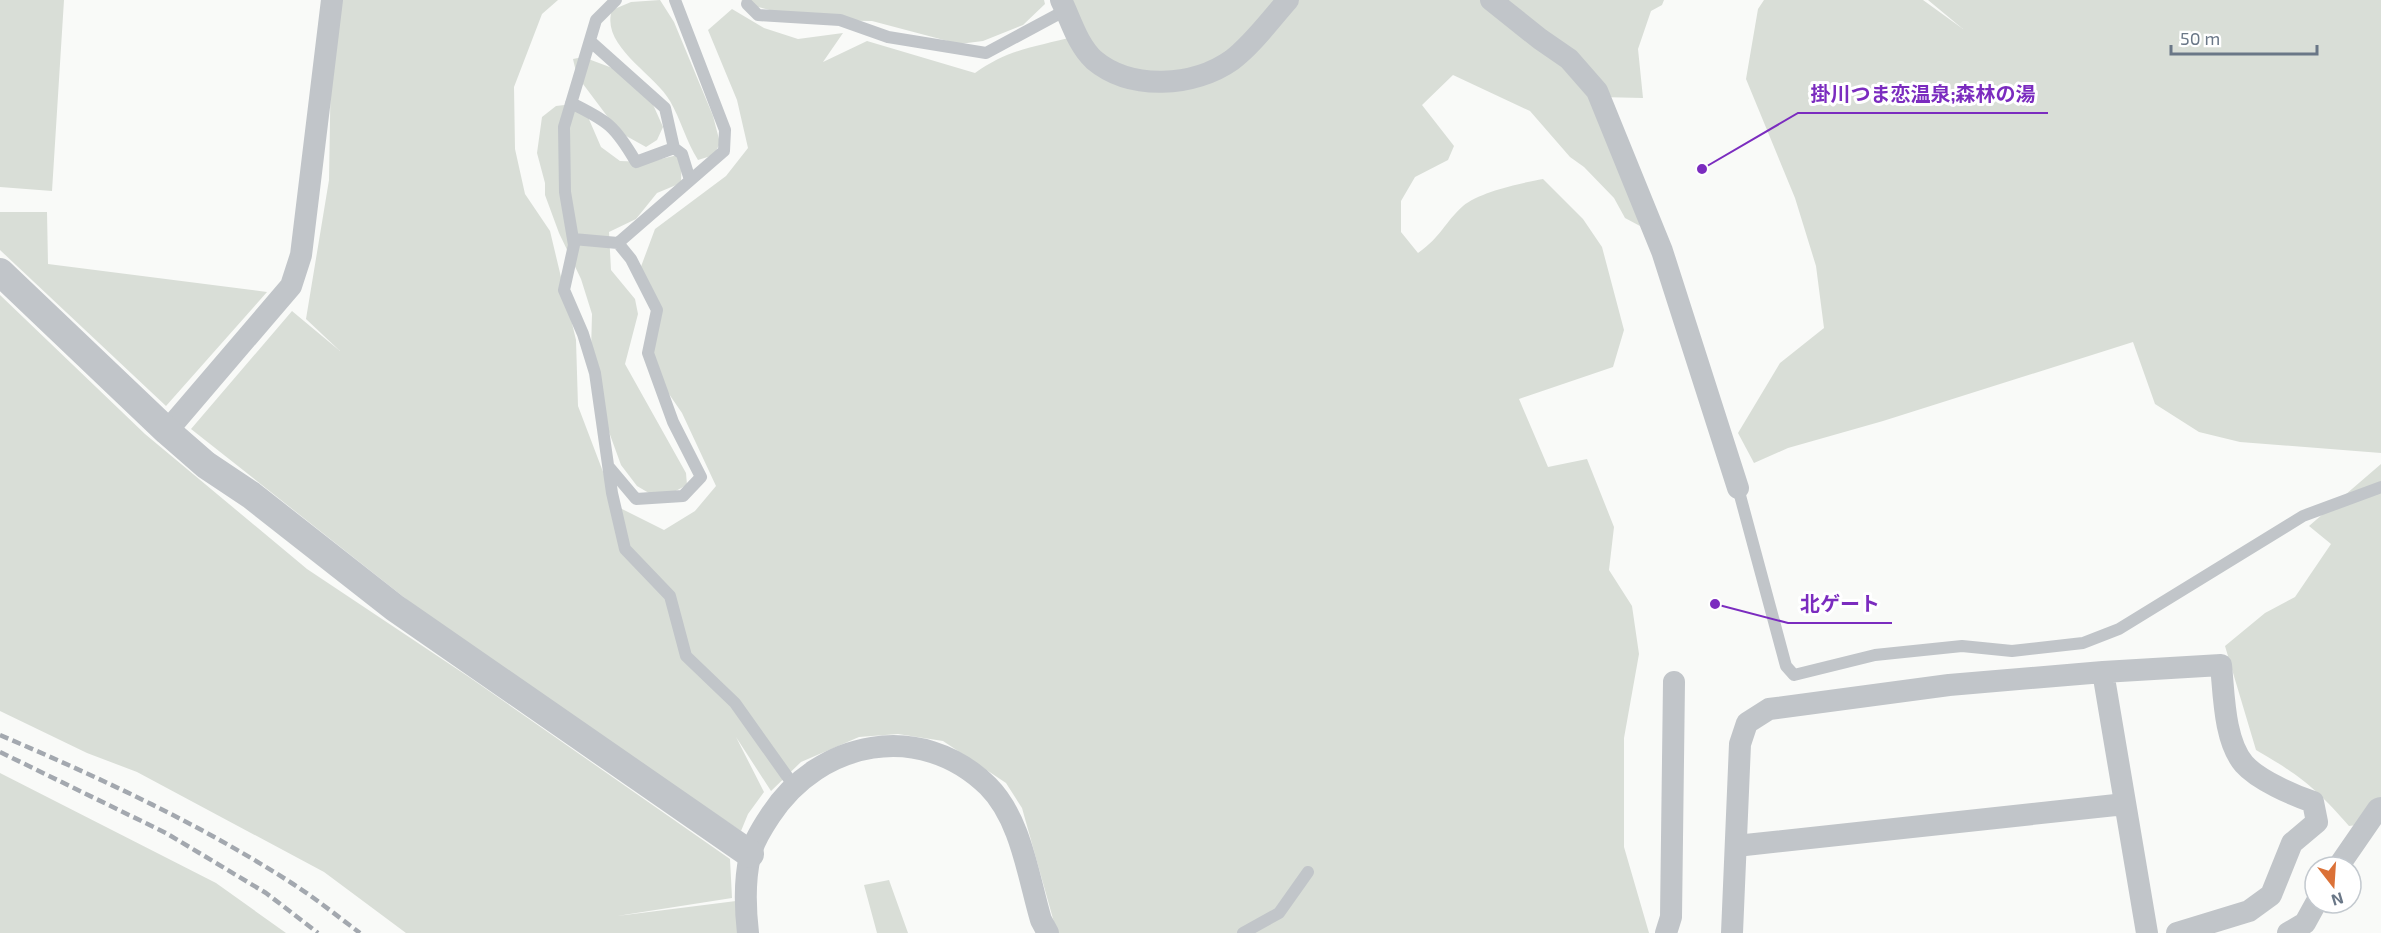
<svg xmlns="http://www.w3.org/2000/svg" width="2381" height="933" viewBox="0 0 2381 933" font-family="'Exo 2','Noto Sans JP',sans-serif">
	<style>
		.green { fill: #d9ded7 }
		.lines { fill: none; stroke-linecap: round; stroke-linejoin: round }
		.service { stroke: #c1c5c9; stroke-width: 12 }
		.minor { stroke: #c1c5c9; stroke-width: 22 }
		.tertiary { stroke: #c1c5c9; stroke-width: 28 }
		.rail { stroke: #a3a8af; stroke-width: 4.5; stroke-dasharray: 9 4.5; stroke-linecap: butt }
		.leader { fill: none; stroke: #7b2cbf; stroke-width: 2 }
		.callout-dot { fill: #7b2cbf; stroke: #fff; stroke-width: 2 }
		.callout-label { font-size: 20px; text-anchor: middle; font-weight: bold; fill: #7b2cbf; stroke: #fff; stroke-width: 6; stroke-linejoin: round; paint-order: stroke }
	</style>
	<rect width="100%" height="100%" fill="#f9faf8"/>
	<path class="green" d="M0,0H64L52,191L0,187Z
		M332,0H558L542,14L514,87L515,149L525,194L550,231L576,340L578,406L616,506L664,530L695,511L716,486L682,413L645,359L657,310L636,280L655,229L726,176L748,148L737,100L708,30L732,9L764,28L798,39L843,33L823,62L867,41L975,73C1010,48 1036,47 1076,36L1060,0H1664L1662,5L1651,11L1638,49L1643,98L1600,97L1640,226L1625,218L1614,198L1584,167L1570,157L1530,111L1453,75L1422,105L1454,146L1448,160L1415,177L1401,201V232L1418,253C1441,237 1445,222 1463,206C1479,192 1521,183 1543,179L1583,219L1602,247L1624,330L1613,367L1519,399L1548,467L1587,459L1614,527L1609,570L1632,606L1639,654L1624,738V847L1649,933H1057L1022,808L1006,783L943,741L898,734L859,737L801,762L771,791L736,737L764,792L748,814L741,831L477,655L191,429L292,311L340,351L306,319L329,180Z
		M660,0L674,22L713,116L720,143L714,155L698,160C686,141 681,120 670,101C655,74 600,46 612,10L631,2Z
		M741,0H1044L1045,4L1023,25L983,41L959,44L872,21L807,20L747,4Z
		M1764,0H1923L1963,29L1928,0H2381V453L2240,442L2199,432L2155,404L2133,342L1883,421L1788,448L1754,463L1738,433L1780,363L1824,328L1816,266L1795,198L1746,79L1758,9Z
		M583,57L615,69L651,100L663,127L657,140L646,147L619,132L577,76L573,59Z
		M573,104L588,117L601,147L620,161L648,162L682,154L681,183L657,193L636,219L609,232L611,270L635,299L638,314L625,364L686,473L687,485L670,494L654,496L637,486L621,465L605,421L591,352L592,314L581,279L559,233L545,195V183L537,153L542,117L556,106Z
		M0,212H47L48,264L267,292L166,406L0,250Z
		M0,295L145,434L307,569L469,677L730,859L732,898L617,916L736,901L738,933H406L324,872L137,772L87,753L0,711Z
		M2381,464V822L2349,826C2317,789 2298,774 2256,750L2225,646L2265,613L2295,597L2331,544L2309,526Z
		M0,773L216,883L286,933H0Z
		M889,880L908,933H877L864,885Z"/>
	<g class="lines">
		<path class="service" d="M616,0L596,20L564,127L565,192L574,245L564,290L583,334L595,373L612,493L625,549L670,596L686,656L735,703L794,786
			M747,4L758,15L840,20L888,37L986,53L1066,10
			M590,41L665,108L674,148L682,154L690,180
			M571,103C608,121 615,126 636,162L674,148
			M573,239L618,243
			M609,467L636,499L683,496L701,477L673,422L648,353L657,310L631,259L618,243L724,151L725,130L675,0
			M1738,488L1786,666L1794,675L1875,655L1962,646L2012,651L2083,643L2119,629L2303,516L2381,487
			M1243,933L1279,913L1308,872"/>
		<path class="minor" d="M1061,0C1071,20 1077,44 1094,60C1131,91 1194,87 1232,60C1253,44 1271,19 1288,0
			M1491,0L1540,39L1569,59L1597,91L1662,251L1738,488
			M167,431L291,286L301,255L332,0
			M2103,672L2221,665C2224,694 2224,741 2244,764C2258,780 2293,795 2313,802L2317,822L2292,843L2271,895L2249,911L2177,933
			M1736,846L2125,804
			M2338,867L2378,809L2381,808
			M748,933C745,907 744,882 750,856C753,842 762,828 770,816C819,740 921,720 988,786C1021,819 1028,876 1041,920L1048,933
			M1666,933L1671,917L1674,682
			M1732,933L1740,744L1747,723L1769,709L1949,685L2103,672L2147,933
			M2288,933L2305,923L2316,903"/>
		<path class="tertiary" d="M0,272L167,431L206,465L251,495L395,608L750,854"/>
		<path class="rail" d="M0,735C100,778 198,823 290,882C314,897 337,916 360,933
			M0,752L166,833L266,893L318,933"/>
	</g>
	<path class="leader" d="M1702 169L1798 113H2048M1715 604L1788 623H1892"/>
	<g class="callout-dot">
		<circle cx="1702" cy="169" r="6"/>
		<circle cx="1715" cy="604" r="6"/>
	</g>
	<g class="callout-label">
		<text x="1923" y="101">掛川つま恋温泉;森林の湯</text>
		<text x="1840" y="611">北ゲート</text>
	</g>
	<g transform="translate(2333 885) rotate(163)"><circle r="28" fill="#ffffff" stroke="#c3c9cf" stroke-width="1.5"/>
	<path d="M0-4.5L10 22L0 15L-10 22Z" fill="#db7137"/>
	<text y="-9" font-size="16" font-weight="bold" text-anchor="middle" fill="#6a7787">N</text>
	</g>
	<path d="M2171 45v9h146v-9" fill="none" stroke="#6a7787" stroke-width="3"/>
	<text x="2180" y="45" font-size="18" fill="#6a7787" stroke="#ffffff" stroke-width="4.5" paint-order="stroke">50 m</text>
</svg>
